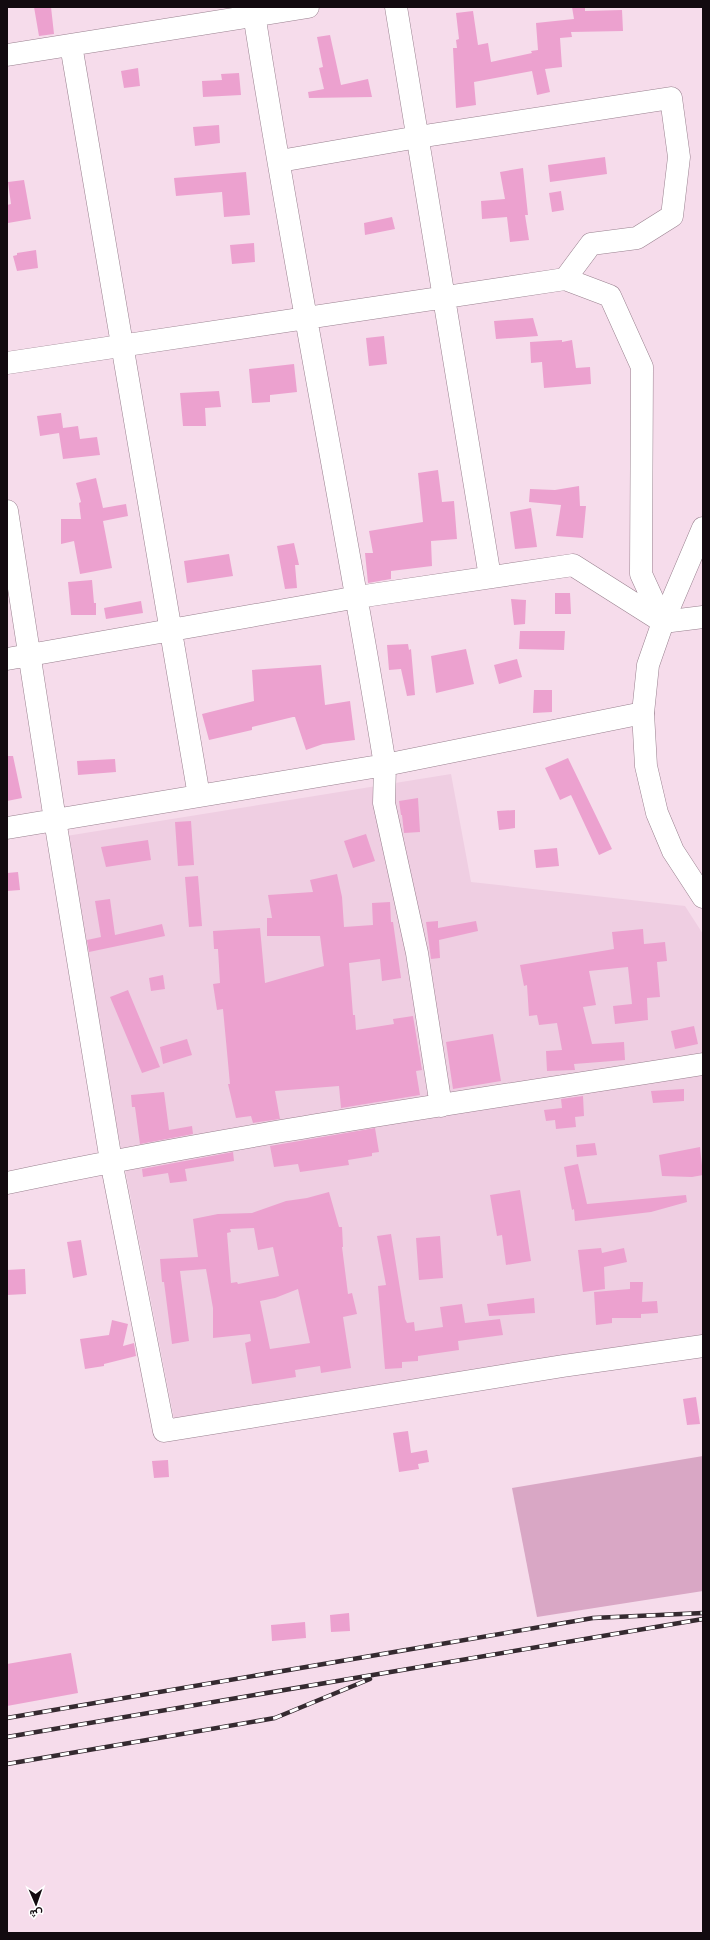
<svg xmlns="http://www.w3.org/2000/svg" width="710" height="1940" viewBox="0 0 710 1940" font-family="'Archivo Narrow',Vazirmatn,sans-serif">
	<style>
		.built { fill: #efcee2 }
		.green { fill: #d9a7c5 }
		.building { fill: #eca1cf; fill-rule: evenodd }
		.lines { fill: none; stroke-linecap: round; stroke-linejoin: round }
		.minor-casing { stroke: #99818f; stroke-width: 23 }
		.major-casing { stroke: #99818f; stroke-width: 23 }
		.minor { stroke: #fff; stroke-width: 22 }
		.major { stroke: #fff; stroke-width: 22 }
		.rail-casing { stroke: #352a30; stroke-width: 4.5 }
		.rail { stroke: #fff; stroke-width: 3; stroke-dasharray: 9; stroke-linecap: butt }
	</style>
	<rect width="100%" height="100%" fill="#f6dceb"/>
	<path class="built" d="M451,774L471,882L685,906L703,934V1354L178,1439L60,837Z"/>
	<path class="green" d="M703,1456V1591L537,1617L512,1488Z"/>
	<path class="building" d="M34,7H51L54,34L39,36Z
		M572,7H585V11L622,10L623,31L571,32L572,37L560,38L562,67L545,69L550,92L537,95L532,71L474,82L476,105L456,108L453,48H457L456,40L459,39L456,13L473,11L478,45L488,43L491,62L532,53L531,51L538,50L536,23L574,19Z
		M330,35L341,85L368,79L372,97L309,98L308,92L324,89L319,68L323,67L317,37Z
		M138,68L140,86L124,88L121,71Z
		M239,73L241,95L203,97L202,81L222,80L221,74Z
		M219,125L220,143L195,146L193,127Z
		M605,157L607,174L550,182L548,165Z
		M523,168L528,215H525L529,240L510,242L507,217L482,219L481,201L505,199L500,172Z
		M246,172L250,215L224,217L222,192L176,196L174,178Z
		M24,180L31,219L8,223L7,205L11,204L8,182Z
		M561,191L564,210L552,212L549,193Z
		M392,217L395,229L365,235L364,223Z
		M254,243L255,262L232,264L230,245Z
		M36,250L38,268L17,271L13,256L17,255V253Z
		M533,318L538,336L496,339L494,321Z
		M384,336L387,364L369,366L366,338Z
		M562,340V342L572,340L576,368L590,367L591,384L544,388L542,362L531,363L530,342Z
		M294,364L297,392L270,395V402L252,403L249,369Z
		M219,391L221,407L205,408L206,426H183L180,393Z
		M61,413L63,428L78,426L80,439L97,437L100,455L63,459L59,433L40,436L37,416Z
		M438,470L442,502L454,501L457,539L431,541L432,566L391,571V579L368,583L365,553H373L369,531L423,522L418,473Z
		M96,478L103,508L126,504L128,516L103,521L112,568L80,574L74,541L61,544V519H81L79,503L81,502L76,483Z
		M579,486L580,506H586L583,538L556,536L561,505L529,502L530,489L555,490Z
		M531,508L537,547L515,549L510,512Z
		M294,543L299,565H295L297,588L285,589L277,546Z
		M229,554L233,576L187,583L184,561Z
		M92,580L94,603H96V615H71L68,582Z
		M555,593H570L571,614H555Z
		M511,599L526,600L525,624L514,625Z
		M141,601L143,613L106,619L104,608Z
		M520,631H565L564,650L519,649Z
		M408,644L409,650L411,649L415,695L407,696L401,669L389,670L387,645Z
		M466,649L474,684L436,693L431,656Z
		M517,659L522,677L499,684L494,665Z
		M321,665L325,705L350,701L355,740L323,744L306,750L295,717H293L252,727V730L209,740L202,714L254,701L252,670Z
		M534,690H552V712L533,713Z
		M7,756H13L22,798L7,801Z
		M568,758L612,849L599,855L571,795L560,800L545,768Z
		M115,759L116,772L78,775L77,761Z
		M418,798L420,832L404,833L402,815H401L399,801Z
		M515,810V828L499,830L497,811Z
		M191,821L194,865L178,866L175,822Z
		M366,834L375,861L353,868L344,841Z
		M148,840L151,860L106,867L101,847Z
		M557,848L559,866L536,868L534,850Z
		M18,872L20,890L7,891V873Z
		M337,874L342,897L344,927L373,925L372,903L390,902L391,922H393L401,978L382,981L380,959L349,963L353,1015H355L356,1030L394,1024L393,1019L413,1016L422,1070L416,1071L420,1095L341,1108L339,1086L275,1091L280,1119L253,1123L251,1116L236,1118L228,1084H230L223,1009L217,1010L213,984L220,983L218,949H214L213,931L260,928L265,983L324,966L320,936H267V918H272L268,895L313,892L310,880Z
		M198,876L202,926L189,927L185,877Z
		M110,899L115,935L162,924L165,936L89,952L87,940L101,937L95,901Z
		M438,921V928L476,921L478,931L439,940L440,958L431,959L426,922Z
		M643,929L644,944L665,942L667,961L657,962L660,997L647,998L648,1020L615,1024L613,1006L632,1004L628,967L589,971L596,1005L583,1007L592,1044L624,1042L625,1060L574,1064L575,1070L547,1071L546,1051L562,1050L557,1023L539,1025L537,1015L529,1016L527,985L524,986L520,965L614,949L612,932Z
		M163,975L165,989L151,991L149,978Z
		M128,990L160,1067L142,1073L110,997Z
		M694,1026L698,1044L675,1049L671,1031Z
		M493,1034L501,1081L453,1089L446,1042Z
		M187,1039L192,1055L163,1064L160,1047Z
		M684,1089V1101L653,1103L651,1091Z
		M164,1092L169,1130L192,1126L193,1134L140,1144L135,1107H132L131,1095Z
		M583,1096L584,1116L575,1117L576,1127L556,1129L555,1120L546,1121L544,1110L562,1108L561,1099Z
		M375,1128L379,1152L372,1153V1156L348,1160L349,1165L300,1172L298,1164L274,1167L270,1146Z
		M595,1143L597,1155L577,1157L576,1145Z
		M700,1147L703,1175L692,1177L662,1176L659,1155Z
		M233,1152L234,1161L185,1169L187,1181L170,1183L168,1173L143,1177L142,1169Z
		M578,1164L587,1204L686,1195L687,1202L651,1212L575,1221L574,1209L572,1210L564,1167Z
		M520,1190L531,1261L506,1265L502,1235L497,1236L490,1195Z
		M329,1192L339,1227H342L343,1247H342L348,1294L352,1293L357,1314L343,1317L351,1368L321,1373L320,1366L295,1370L296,1377L252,1384L245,1343L251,1341L250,1334L213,1338V1308L206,1269L180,1271L189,1341L172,1344L164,1282H162L160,1259L198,1257L193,1219L218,1214L252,1213L286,1201L307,1198ZM254,1228L258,1250L273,1247L279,1276L238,1284L237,1282L231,1283L227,1233L231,1232L230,1229ZM298,1289L310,1343L270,1349L260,1301L275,1298Z
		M391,1234L405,1319L407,1323L414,1322L415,1331L443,1327L440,1307L462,1304L465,1323L500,1319L503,1335L458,1341L459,1350L418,1356V1361L402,1362V1368L385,1369L378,1286L386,1285L377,1236Z
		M440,1236L443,1278L419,1280L416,1238Z
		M81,1240L87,1275L73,1278L67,1242Z
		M601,1248L602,1253L624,1248L627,1262L604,1267L605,1289L583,1292L578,1250Z
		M25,1269L26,1294L7,1295V1270Z
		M630,1282H643L642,1302L657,1301L658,1313L641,1314V1318H612V1323L596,1325L594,1292L630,1289Z
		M534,1298L535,1313L489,1316L487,1304Z
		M112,1320L128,1324L123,1346L134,1343L136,1356L104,1364V1366L85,1369L80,1339L109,1335Z
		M696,1397L700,1424L687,1425L683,1399Z
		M408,1431L411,1453L427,1450L429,1462L418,1464L419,1469L399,1472L393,1433Z
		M168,1460L169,1477L154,1478L152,1461Z
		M349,1613L350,1631L331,1632L330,1615Z
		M305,1622L306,1638L272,1641L271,1625Z
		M71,1653L78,1693L7,1706V1664Z"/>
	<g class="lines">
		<defs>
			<path id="minor" d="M253,7C292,260 344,512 385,765L643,713
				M396,7L490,577
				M71,45L199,796
				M7,55L308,7
				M280,161L418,137L671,98L679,157L672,216L637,238L591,244L565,279
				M7,363L565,279L610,296L642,367L641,574L663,622
				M7,511L55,820L111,1161L164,1431L563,1366L703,1346
				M7,659L358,597L573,565L663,622L703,617
				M7,828L385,765L384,803L417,953L441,1106
				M7,1183C237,1134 471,1101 703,1064"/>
			<path id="major" d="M703,528L663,622L648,665L643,713L646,766L657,813L673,851L703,897"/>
		</defs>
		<use href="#minor" class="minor-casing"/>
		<use href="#major" class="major-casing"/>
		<use href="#minor" class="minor"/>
		<use href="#major" class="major"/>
		<defs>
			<path id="rail" d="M7,1718L593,1618L703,1613
				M7,1737L703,1619
				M7,1764L275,1718L370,1679"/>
		</defs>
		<use href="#rail" class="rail-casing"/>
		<use href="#rail" class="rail"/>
	</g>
	<rect width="710" height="1940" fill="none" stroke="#120a0f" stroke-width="16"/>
	<g transform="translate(36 1904) rotate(178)" stroke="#ffffff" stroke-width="3" paint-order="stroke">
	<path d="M0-3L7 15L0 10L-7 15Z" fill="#120a0f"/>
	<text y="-6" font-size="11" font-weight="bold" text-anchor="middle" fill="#120a0f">ش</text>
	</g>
</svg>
